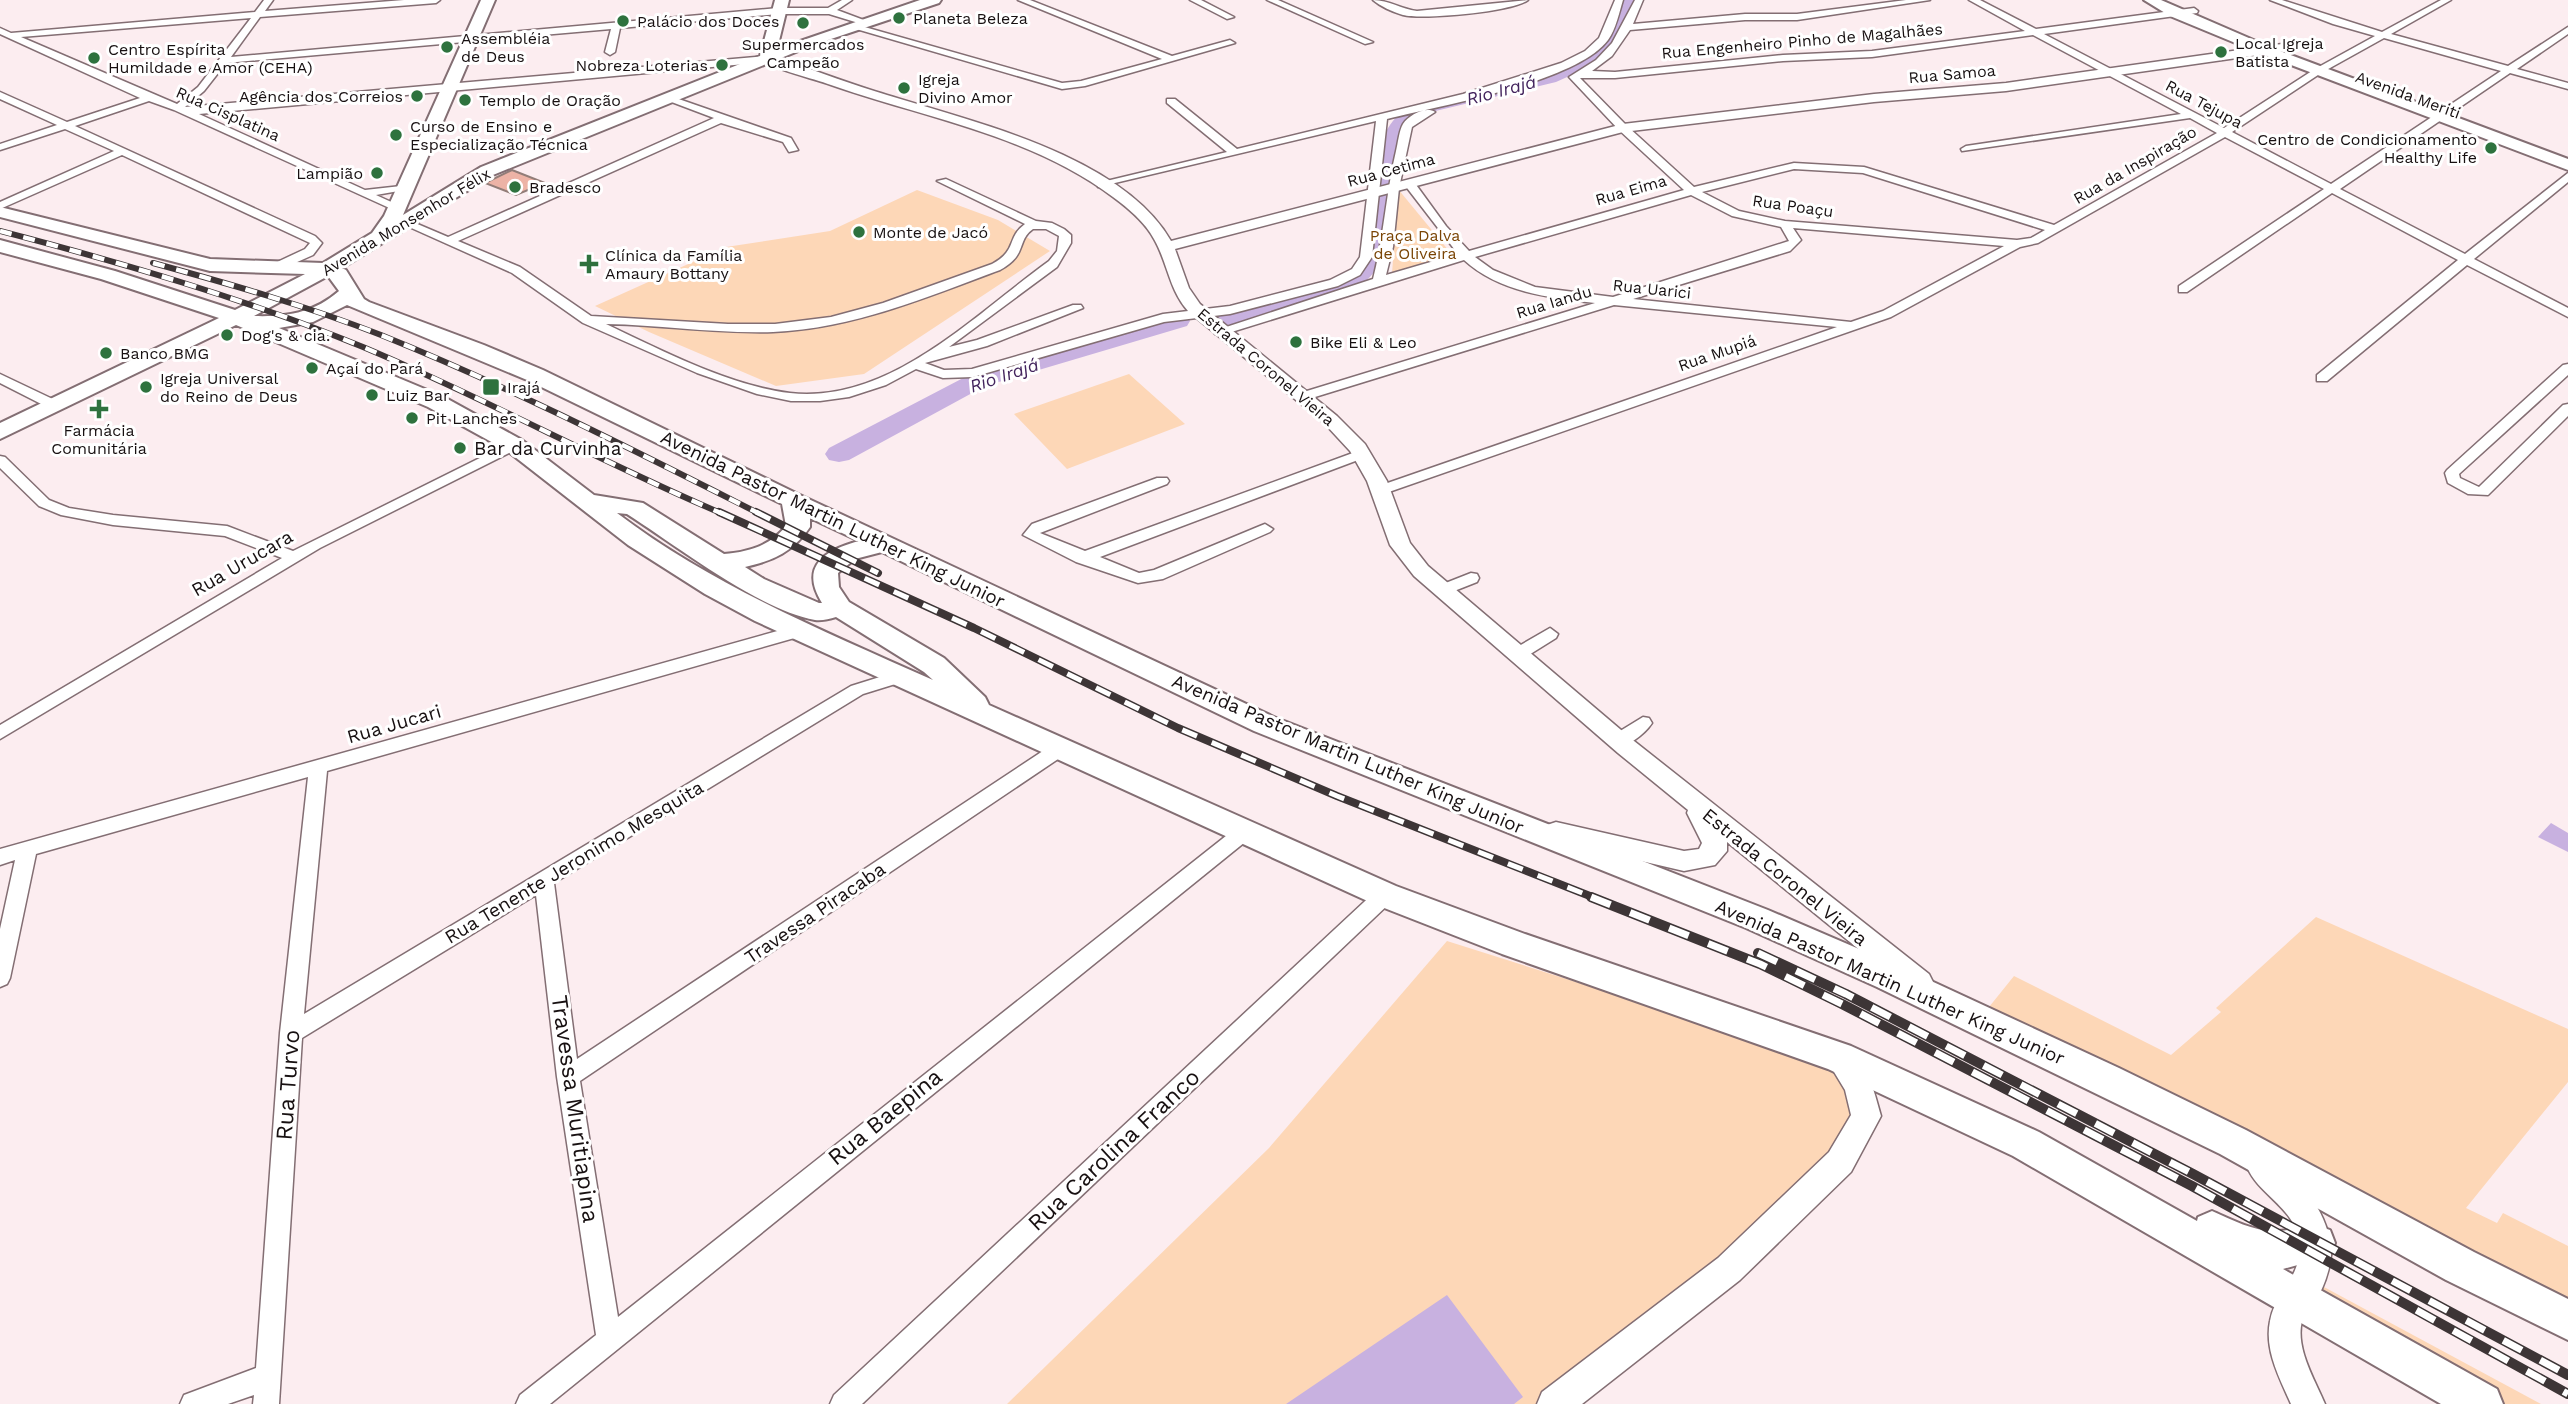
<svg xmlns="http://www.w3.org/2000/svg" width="2568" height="1404" viewBox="0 0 2568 1404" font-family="'Work Sans',sans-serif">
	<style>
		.green { fill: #fdd7b7 }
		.water { fill: #c8b1e0 }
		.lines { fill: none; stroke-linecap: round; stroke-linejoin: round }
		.river { fill: #c8b1e0; fill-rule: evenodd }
		.building { fill: #edb3a6; stroke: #927d78; stroke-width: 2 }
		.minor-casing { stroke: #836e73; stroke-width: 3 }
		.tertiary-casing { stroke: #836e73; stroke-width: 3 }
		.primary-casing { stroke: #836e73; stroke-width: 4 }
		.minor { fill: #fff; fill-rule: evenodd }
		.tertiary { fill: #fff; fill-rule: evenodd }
		.primary { fill: #fff; fill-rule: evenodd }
		.rail-far2-casing { stroke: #3d3536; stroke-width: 6 }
		.rail-far1-casing { stroke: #3d3536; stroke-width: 8 }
		.rail-casing { stroke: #3d3536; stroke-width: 10 }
		.rail-far2 { stroke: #fff; stroke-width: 4.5; stroke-dasharray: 12; stroke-linecap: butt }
		.rail-far1 { stroke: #fff; stroke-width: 5; stroke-dasharray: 16; stroke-linecap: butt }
		.rail { stroke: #fff; stroke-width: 7; stroke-dasharray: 21; stroke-linecap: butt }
		.poi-dot { fill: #2e723e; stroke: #fff; stroke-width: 2.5 }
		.labels { text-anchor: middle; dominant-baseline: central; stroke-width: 6; stroke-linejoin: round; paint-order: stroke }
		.far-poi-label { font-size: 16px; fill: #171011; stroke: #fff; text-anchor: start }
		.far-street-label { font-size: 16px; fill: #171011; stroke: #fff }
		.far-park-label { font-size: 16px; fill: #7a4505; stroke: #fff }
		.far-water-label { font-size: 18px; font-style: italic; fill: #43245d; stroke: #fff }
		.poi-label { font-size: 19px; fill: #171011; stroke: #fff; text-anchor: start }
		.street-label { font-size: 19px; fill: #171011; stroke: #fff }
		.near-street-label { font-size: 23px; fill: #171011; stroke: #fff }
	</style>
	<rect width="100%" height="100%" fill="#fcedf0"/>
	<path class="green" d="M1398,189L1454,257L1392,274Z
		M917,190L998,220L1050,251L864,374L776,386L649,332L595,306L726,247L830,231Z
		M1129,374L1185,424L1067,469L1014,414Z
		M2316,917L2568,1029V1082L2466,1208L2497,1223L2503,1213L2568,1246V1308L1985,1012L2014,976L2171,1055L2221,1012L2216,1008Z
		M1447,941L1822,1060L1855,1081L1866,1114L1846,1158L1545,1404H1007L1269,1148Z
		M2311,1280L2541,1404H2496L2310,1296Z"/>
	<path class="water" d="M2551,823L2568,833V852L2538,837Z
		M1447,1295L1523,1397L1514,1404H1286Z"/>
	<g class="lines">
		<path class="river" d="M1622,0H1638L1623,40L1603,61L1556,82L1423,114L1415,120L1401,140L1393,181L1390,185H1376L1373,181C1378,151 1382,123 1410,106C1458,94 1576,79 1605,41C1614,29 1617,13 1622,0Z
			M1382,188L1389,190L1393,194C1390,233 1391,265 1356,289L1237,323L1228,325L1219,323L1216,318L1219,313L1340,279C1373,257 1368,230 1371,194L1375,190Z
			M1178,314L1187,316L1190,321L1187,326L985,386L849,460L839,462L829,460L825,454L829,448L967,376Z"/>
	</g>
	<path class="building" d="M512,170L545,183L516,195L485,183Z"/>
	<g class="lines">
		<defs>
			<path id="minor" d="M264,0H273L265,11L404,0H440L436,3L260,17L231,57L778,8H828L842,0H852L837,10L869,22L865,25L829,14H778L620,28L615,52L610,55L605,52L611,29L226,63L204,91L185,107L767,56L772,59L767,62L199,114L365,190L410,185V189L376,195L400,206L402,208L396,211L174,110L149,101L75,126L315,236L322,243L313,255L277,271L271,267L273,264L305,249L310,243L122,155L0,209V202L114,151L65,129L0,150V144L57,125L0,99V92L67,122L140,98L0,34V28L11,33L255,12ZM251,18L198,87L177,104L21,37Z
				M1018,0H1030L1172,56L1230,40L1235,43L1085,86L1062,89L846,26L854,24L1062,83L1081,81L1162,59Z
				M1190,0H1201L1234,17L1227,19Z
				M1267,0H1278L1373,42L1365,44Z
				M1373,0C1389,0 1401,9 1417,11L1528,0C1512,12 1423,20 1403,15C1393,12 1380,6 1373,0Z
				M1615,0H1623C1619,13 1616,29 1608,40C1577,82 1439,106 1387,119L1372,257L1360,275L1338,286L1230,314L1164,322L973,377L943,378L916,369L886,385L849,397L820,401H791L757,394L697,373L583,323L512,273L398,222L408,220L448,237L714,118L661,98L670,96L791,138L798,150L789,152L783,142L721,123L458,241L520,267L591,316L728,324H775L831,317L883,303L992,264C1018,250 1006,238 1025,224L937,181L946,179L1036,221L1052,223L1064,229L1071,235V243L1057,267L949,347L977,340L1073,305H1081L1083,308L987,346L925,363L944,370L972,369L1163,314L1230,306L1330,280L1352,269L1360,257L1376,121L1098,187V183L1227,152L1167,103V99H1175L1237,149L1463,94L1561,63L1585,51L1599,38ZM1033,229H1046L1059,236L1057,251L1049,261C974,315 890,404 790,393C730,386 661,350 606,324C662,325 717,334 773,332C852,329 927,297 1000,270C1028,255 1016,241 1033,229Z
				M1635,0H1643L1633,24L1745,14H1797L1906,0H1930L1797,20H1745L1630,30L1612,56L1592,71L1615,72L1783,55L1872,51L2025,31L1969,0H1980L2036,29L2194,8L2198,11L2197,13L2044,34L2224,128L2315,69L2375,36L2333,24L2270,0H2282L2382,32L2441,0H2451L2391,34L2508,66L2568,27V34L2517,69L2568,83V89L2510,73L2340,189L2465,254L2568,173V182L2474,259L2568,308V317L2467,265L2327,381H2317V375L2458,260L2332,193L2187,292H2179V286L2324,189L2225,137L2038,243L2020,247L1891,317L1386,493H1376L1374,490L1376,487L1837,327L1614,305L1302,401L1297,400V394L1595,303C1549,298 1499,292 1464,260L1225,334H1215L1214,331L1373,279C1384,236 1386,193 1396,151C1398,143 1399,131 1403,124C1409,115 1426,106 1435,112L1412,127L1399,188L1393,247L1386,275L1458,254L1404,184L1406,182H1414L1446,226L1469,251L1684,190L1619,130L1569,77L1596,60L1612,43ZM2033,35L2181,114L1966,146L1961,149L1962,151L2190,118L2217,133L2054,225L1864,167L1794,163L1694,187L1627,126L1580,78H1615L1783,61L1872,57ZM2384,38L2501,71L2331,184L2232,132L2321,73ZM1794,169L1863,173L2045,230L2031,238L2017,240L1785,221L1739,211L1702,192ZM1691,195L1732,216L1781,227L1789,241L1613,297L1535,287L1493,270L1475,257ZM1793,228L2004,246L1883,311L1851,322L1633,299L1790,251L1801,240Z
				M2568,364V375L2459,474L2460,478L2479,487L2563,405L2568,404V416L2488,495L2468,494L2448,483L2445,473L2447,470L2563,365Z
				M0,374L61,403L63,406L61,409H51L0,383Z
				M514,441L519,442V448L320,548L0,739V725L282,558L225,536L113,525L61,515L39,506L0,468V456L5,457L49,500L69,508L113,515L227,526L293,551Z
				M1361,450L1368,454L1366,457L1100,557L1139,573L1154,570L1260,526L1265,524L1273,529L1270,532L1163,579L1138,583L1076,562L1023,535L1032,524L1157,478H1167L1169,481L1167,484L1040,533L1085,551Z
				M1471,573L1477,574L1479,578L1477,582L1444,595L1436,590L1438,586Z
				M799,625L805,627L807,631L805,635L327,771L304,1014L851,686L899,671L905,673L908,677L905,681L863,694L554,883L577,1059L1055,743H1067L1070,748L1067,753L580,1081L618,1317L1236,828L1243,826L1250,828L1253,833L1250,838L550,1404H516L520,1395L596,1335L557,1077L536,895L302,1038L279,1404H253L254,1395L228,1404H180L184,1395L256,1368L280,1033L308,777L36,854L10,978L7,984L0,987V929L15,860L0,865V849Z
				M1550,628L1558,634L1556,638L1524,658H1512L1510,654L1512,650Z
				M1643,717L1649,718L1652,723C1645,734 1625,750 1612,746L1609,741L1612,736Z
				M1385,887L1392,889L1395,895L1392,901L862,1404H830L834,1395L1378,889Z"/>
			<path id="tertiary" d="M2282,44L2286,45V51L2006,91L1874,102L1623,132L1175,249L1189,288L1200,304L1337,416L1365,444L1387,481L1410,543L1428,566L1634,741L1929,974L1933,982L1929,990L1919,994L1909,990L1727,842V851L1715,865L1684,871L1547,839L1544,832L1547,825L1556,822L1684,851L1699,849L1702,843L1687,813L1688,810L1618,753L1414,576L1390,545L1367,481L1350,451L1325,424L1188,311C1169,290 1168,263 1154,239C1145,222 1128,208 1113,197C1031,135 925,118 831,85C812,78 774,70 761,59L767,55L786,61C820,72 853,85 887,95C974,122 1122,156 1171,241L1623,124L1874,94L2006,83Z
				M1839,1044C1866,1054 1874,1091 1881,1116L1851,1172L1740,1280L1582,1404H1537L1542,1392L1718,1258L1829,1152L1851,1115L1845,1090L1825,1057L1829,1048Z
				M2263,1155C2299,1169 2341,1228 2329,1268C2326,1280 2321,1293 2314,1303C2310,1309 2304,1315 2302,1321C2295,1348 2315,1380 2325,1404H2291C2280,1379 2264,1350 2270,1321C2276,1288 2306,1276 2298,1237C2293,1208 2259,1194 2248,1169L2252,1159Z"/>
			<path id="primary" d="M481,0H495L403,215L481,167L760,56L775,0H789L777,49L920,0H941L939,3L813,45L493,175L342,268L346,270L364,299L369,302L484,345L543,370L800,495L1274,717L1768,910L1901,967L2119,1068L2246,1130L2474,1252L2568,1299V1340L2446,1280L2220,1154L1877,987L1746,928L1254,731L882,552L855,559L838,573L839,587L849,602L944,658L985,697L989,705L1396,886L1525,934L1851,1046L2039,1132L2197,1221L2198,1217L2212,1211C2233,1220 2252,1231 2276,1231C2296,1231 2311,1222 2330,1230L2335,1243L2330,1256L2283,1269L2497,1389L2503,1404H2441L2013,1156L1828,1069L1502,954L1374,904L755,621L705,594L628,545L506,450L428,407L236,325L0,439V423L219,318L101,279L0,252V240L115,271L235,310L305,274L210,271L0,217V207L210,259L323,263L372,233L384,216ZM328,276L339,291C314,313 286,317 254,316ZM347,305L527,380L782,504L786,526C770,546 748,552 724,554L643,503L594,495L522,440L444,397L279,328L313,322ZM617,513L627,514C677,546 759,610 815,620C822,621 829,619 836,617L924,672L933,680C824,631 713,586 617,513ZM810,518L859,541C825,550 799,566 822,603H819L764,579L745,567C773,561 794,551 810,527Z
				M2144,0H2161L2272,48L2568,159V170L2262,54L2170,16Z"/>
		</defs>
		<use href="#minor" class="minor-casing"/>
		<use href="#tertiary" class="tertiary-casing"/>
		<use href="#primary" class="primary-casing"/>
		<use href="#minor" class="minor"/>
		<use href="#tertiary" class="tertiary"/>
		<use href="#primary" class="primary"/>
		<defs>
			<path id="rail-far2" d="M0,231C123,263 246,299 363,347C485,398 601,462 723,514
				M153,263C230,284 307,306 381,335C510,387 635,451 760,514"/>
			<path id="rail-far1" d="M719,512L974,628L1178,728L1337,796L1595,898
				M756,512L878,573"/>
			<path id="rail" d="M1591,897L1760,964L1842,1004L2192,1186L2568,1394
				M1758,953L1846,994L2193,1174L2568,1375"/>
		</defs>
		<use href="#rail-far2" class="rail-far2-casing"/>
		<use href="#rail-far1" class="rail-far1-casing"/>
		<use href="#rail" class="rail-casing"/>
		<use href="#rail-far2" class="rail-far2"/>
		<use href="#rail-far1" class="rail-far1"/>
		<use href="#rail" class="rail"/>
	</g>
	<g class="poi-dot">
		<circle cx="899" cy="18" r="7"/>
		<circle cx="623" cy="21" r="7"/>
		<circle cx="803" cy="23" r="7"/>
		<circle cx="447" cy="47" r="7"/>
		<circle cx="2221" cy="52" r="7"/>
		<circle cx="94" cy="58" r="7"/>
		<circle cx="722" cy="65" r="7"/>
		<circle cx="904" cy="88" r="7"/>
		<circle cx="417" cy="96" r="7"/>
		<circle cx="465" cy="100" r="7"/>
		<circle cx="396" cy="135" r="7"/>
		<circle cx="2491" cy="148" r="7"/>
		<circle cx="377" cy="173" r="7"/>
		<circle cx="515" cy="187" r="7"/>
		<circle cx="859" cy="232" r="7"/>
		<path d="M585.5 253.5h7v7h7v7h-7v7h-7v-7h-7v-7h7z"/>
		<circle cx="227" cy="335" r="7"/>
		<circle cx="1296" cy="342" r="7"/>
		<circle cx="106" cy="353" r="7"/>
		<circle cx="312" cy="368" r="7"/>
		<circle cx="146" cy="387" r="7"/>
		<rect x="482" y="378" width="18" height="18" rx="3.5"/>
		<circle cx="372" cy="395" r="7"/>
		<path d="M95.5 398.5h7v7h7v7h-7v7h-7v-7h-7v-7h7z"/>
		<circle cx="412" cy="418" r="7"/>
		<circle cx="460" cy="448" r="7"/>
	</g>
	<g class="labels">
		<g class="far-poi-label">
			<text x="913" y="18">Planeta Beleza</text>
			<text x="637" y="21">Palácio dos Doces</text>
			<text x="461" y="38">Assembléia<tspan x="461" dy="18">de Deus</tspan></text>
			<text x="2235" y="43">Local Igreja<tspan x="2235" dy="18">Batista</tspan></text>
			<text x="803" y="44" text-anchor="middle">Supermercados<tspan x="803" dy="18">Campeão</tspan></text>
			<text x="108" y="49">Centro Espírita<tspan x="108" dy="18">Humildade e Amor (CEHA)</tspan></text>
			<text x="708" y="65" text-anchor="end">Nobreza Loterias</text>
			<text x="918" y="79">Igreja<tspan x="918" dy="18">Divino Amor</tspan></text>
			<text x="403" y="96" text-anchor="end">Agência dos Correios</text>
			<text x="479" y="100">Templo de Oração</text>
			<text x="410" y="126">Curso de Ensino e<tspan x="410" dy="18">Especialização Técnica</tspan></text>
			<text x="2477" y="139" text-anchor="end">Centro de Condicionamento<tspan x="2477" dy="18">Healthy Life</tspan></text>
			<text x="363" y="173" text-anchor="end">Lampião</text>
			<text x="529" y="187">Bradesco</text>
			<text x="873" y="232">Monte de Jacó</text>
			<text x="605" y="255">Clínica da Família<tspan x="605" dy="18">Amaury Bottany</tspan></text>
			<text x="241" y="335">Dog's &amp; cia.</text>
			<text x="1310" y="342">Bike Eli &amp; Leo</text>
			<text x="120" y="353">Banco BMG</text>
			<text x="326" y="368">Açaí do Pará</text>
			<text x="160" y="378">Igreja Universal<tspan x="160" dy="18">do Reino de Deus</tspan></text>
			<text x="507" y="387">Irajá</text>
			<text x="386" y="395">Luiz Bar</text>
			<text x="426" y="418">Pit Lanches</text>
			<text x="99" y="430" text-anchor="middle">Farmácia<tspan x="99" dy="18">Comunitária</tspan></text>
		</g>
		<g class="far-street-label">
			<text transform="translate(1802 41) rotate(-5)">Rua Engenheiro Pinho de Magalhães</text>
			<text transform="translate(1952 74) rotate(-5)">Rua Samoa</text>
			<text transform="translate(2408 95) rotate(20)">Avenida Meriti</text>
			<text transform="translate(2204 104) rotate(28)">Rua Tejupa</text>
			<text transform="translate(228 114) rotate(24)">Rua Cisplatina</text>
			<text transform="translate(2135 165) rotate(-30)">Rua da Inspiração</text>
			<text transform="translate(1391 170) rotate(-15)">Rua Cetima</text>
			<text transform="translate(1631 190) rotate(-16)">Rua Eima</text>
			<text transform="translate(1793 206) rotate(8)">Rua Poaçu</text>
			<text transform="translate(406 222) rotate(-31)">Avenida Monsenhor Félix</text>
			<text transform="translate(1652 289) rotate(6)">Rua Uarici</text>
			<text transform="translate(1554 302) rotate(-17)">Rua Iandu</text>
			<text transform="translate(1717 353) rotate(-19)">Rua Mupiá</text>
			<text transform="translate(1266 367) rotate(40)">Estrada Coronel Vieira</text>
		</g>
		<g class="far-park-label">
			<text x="1415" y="235">Praça Dalva<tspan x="1415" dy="18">de Oliveira</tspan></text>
		</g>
		<g class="far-water-label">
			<text transform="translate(1501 90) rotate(-15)">Rio Irajá</text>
			<text transform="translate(1004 375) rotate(-19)">Rio Irajá</text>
		</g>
		<g class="poi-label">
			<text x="474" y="448">Bar da Curvinha</text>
		</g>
		<g class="street-label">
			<text transform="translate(833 519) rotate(26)">Avenida Pastor Martin Luther King Junior</text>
			<text transform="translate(242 563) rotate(-30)">Rua Urucara</text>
			<text transform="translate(394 724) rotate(-16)">Rua Jucari</text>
			<text transform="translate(1348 754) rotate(23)">Avenida Pastor Martin Luther King Junior</text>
			<text transform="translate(574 862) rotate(-31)">Rua Tenente Jeronimo Mesquita</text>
			<text transform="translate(1785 877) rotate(39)">Estrada Coronel Vieira</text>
			<text transform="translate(815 913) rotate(-34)">Travessa Piracaba</text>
			<text transform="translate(1890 982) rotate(24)">Avenida Pastor Martin Luther King Junior</text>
		</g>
		<g class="near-street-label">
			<text transform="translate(288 1085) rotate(-86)">Rua Turvo</text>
			<text transform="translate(575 1109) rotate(82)">Travessa Muritiapina</text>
			<text transform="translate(885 1117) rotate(-39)">Rua Baepina</text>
			<text transform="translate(1114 1150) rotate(-43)">Rua Carolina Franco</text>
		</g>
	</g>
</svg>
